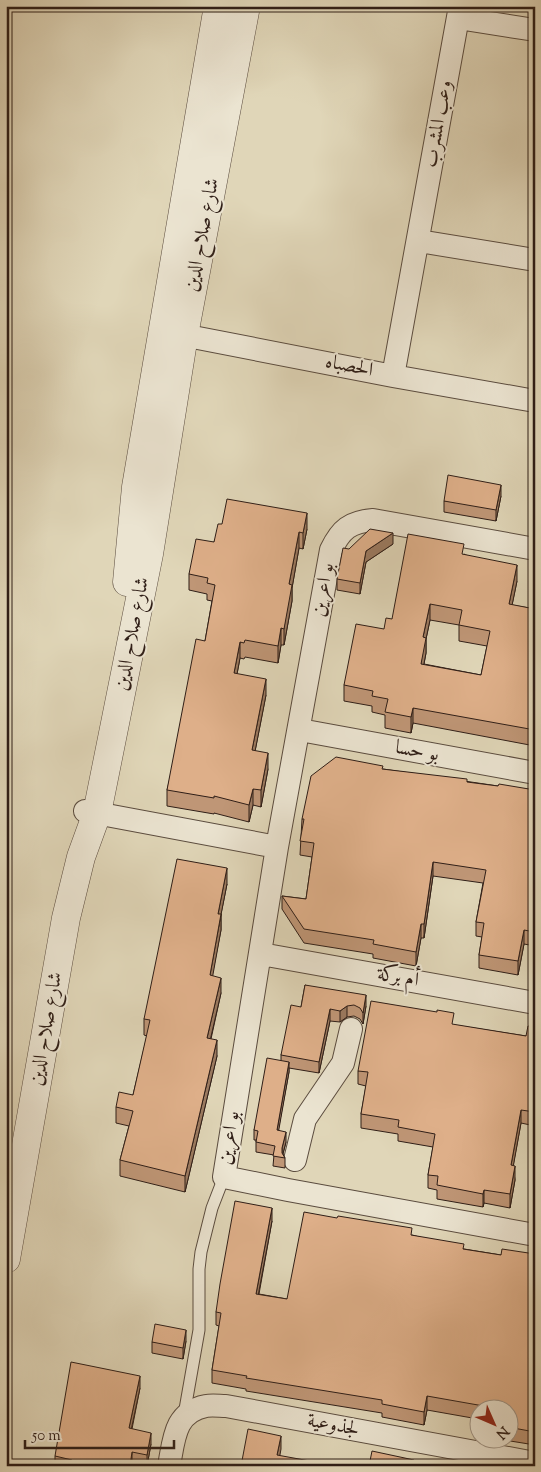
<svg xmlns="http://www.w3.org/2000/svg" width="541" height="1472" viewBox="0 0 541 1472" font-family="'Sorts Mill Goudy',Amiri,serif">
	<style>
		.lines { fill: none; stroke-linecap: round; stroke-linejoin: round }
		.service-casing { stroke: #5b4c3f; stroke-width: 13 }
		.minor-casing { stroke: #5b4c3f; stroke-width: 24 }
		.tertiary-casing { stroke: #5b4c3f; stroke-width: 29 }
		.service { stroke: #ebe4d1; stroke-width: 11 }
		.minor { stroke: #ebe4d1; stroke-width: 22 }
		.tertiary { stroke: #ebe4d1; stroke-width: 28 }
		.wall { fill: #bf9676; stroke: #2f1e17; fill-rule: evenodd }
		.shaded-wall { fill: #9b7a60; stroke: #2f1e17 }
		.building { fill: #deaf89; stroke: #2f1e17; fill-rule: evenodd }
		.labels { text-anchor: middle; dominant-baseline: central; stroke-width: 4; stroke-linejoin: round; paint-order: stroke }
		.street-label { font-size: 20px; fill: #2f1e17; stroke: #ebe4d1 }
	</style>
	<rect width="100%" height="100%" fill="#e0d6b8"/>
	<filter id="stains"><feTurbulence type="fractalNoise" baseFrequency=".004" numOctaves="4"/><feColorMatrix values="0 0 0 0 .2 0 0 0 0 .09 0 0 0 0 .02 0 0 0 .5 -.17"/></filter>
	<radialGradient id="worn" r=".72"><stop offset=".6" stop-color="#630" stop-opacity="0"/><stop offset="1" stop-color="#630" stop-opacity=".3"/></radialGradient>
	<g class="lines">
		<defs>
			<path id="service" d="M184,1415L199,1330V1269L201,1252L212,1208L224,1177"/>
			<path id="minor" d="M458,18L535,30
				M419,241L535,260
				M167,332L393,376L535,401
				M393,376L460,6
				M535,549L373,520C350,522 341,529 331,550L277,847L224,1177L288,1190L535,1235
				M300,730L535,773
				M85,811L277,847
				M261,954L535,1003
				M295,1160L305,1119L343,1063L351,1029
				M169,1466C174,1440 174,1412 206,1406C212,1405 220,1406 226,1406L535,1463"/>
			<path id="tertiary" d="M127,582L136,487L218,6
				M6,1259L66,918L81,857L97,813L149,554L184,335L246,6"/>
		</defs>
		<use href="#service" class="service-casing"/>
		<use href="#minor" class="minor-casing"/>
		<use href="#tertiary" class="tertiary-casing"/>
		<use href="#service" class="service"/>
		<use href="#minor" class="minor"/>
		<use href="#tertiary" class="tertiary"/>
	</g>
	<path class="wall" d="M501,496L496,521L444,512V501Z
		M222,524L307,529L303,549L299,548L292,588V601L284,645H281L278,663L245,657L244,659L240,658L237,674L266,695L255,751L268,769L261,807L253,805L249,822L214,813V814L167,806V790L205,641L212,601L207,600V594L189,590V574L214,542Z
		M393,544L366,562L360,594L337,590V579L349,549Z
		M464,554L517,581L512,605L535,609V746L413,723L411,733L385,728V715L372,712V706L344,701V685L392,619ZM430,620L459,625V641L487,646L481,675L424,664L426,653V639Z
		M383,769L498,786L535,790V946L524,944L518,975L479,968V955L482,937L476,936V922L483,883L433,876L424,938H421L416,966L373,958V954L304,943L282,909V896L306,899L312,857L300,855L302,819Z
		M227,884L221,914V930L212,976L221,993L211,1039L217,1056L185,1192L120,1176V1160L129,1126L116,1123V1107L133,1095L147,1036L144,1035V1019Z
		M305,985L366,1006L363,1024L360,1019L354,1016L347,1017L340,1022L330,1021L319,1073L289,1068V1072L278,1131L286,1142L283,1154L285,1158V1168L273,1166L274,1155L256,1152V1140H254V1130L281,1061V1055L301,1007Z
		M454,1025L526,1036L535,1027V1126L521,1123L513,1166L515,1180L510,1208L484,1203L483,1207L437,1199V1190L428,1188V1175L433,1147L398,1141V1134L361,1128V1114L366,1086L358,1084V1071Z
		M272,1221L259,1294L287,1299L412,1235L464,1249L501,1255L535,1254V1445L504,1440H508V1410H478V1419L427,1410L424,1425L382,1417V1413L246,1391V1389L212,1383V1370L219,1326L216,1325V1312Z
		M186,1341L183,1359L152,1353V1342Z
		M140,1388L132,1429L151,1444L147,1466H141L132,1464V1466H55V1456Z"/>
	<path class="shaded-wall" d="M501,485V496L496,521V510Z
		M307,513V529L303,549V533Z
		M299,532V548L292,588V601L284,645V629L289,584Z
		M393,533V544L366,562L360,594V583L366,551Z
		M517,565V581L509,620V604Z
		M430,604V620L426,639V653L421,679V664L423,637Z
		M281,628V645L278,663V646Z
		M240,642V658L234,690V673Z
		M266,679V695L252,767V750Z
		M413,708V723L411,733V717Z
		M268,753V769L261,807V790Z
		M253,789V805L249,822V805Z
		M433,862V876L424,938V924Z
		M227,868V884L218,930V914Z
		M221,914V930L210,991V975Z
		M421,924V938L416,966V952Z
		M524,930V944L518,975V961Z
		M221,978V993L207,1054V1038Z
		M366,995V1006L363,1024V1013Z
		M347,1006V1017L340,1022V1011Z
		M330,1009V1021L319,1073V1062Z
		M217,1040V1056L185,1192V1176Z
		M289,1062V1072L277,1140V1130Z
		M521,1110V1123L511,1179V1165Z
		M286,1132V1142L282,1157V1148Z
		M515,1166V1180L510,1208V1194Z
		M484,1190V1203L483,1207V1194Z
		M272,1208V1221L256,1307V1294Z
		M186,1330V1341L183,1359V1348Z
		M140,1376V1388L129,1440V1428Z
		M427,1396V1410L424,1425V1412Z
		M151,1433V1444L147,1466V1455Z
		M281,1436V1449L278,1466L277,1455Z
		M132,1452V1466H130Z"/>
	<path class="building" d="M448,475L501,485L496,510L444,501Z
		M227,499L307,513L303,533L299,532L289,584L292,585L284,629L281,628L278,646L245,640L244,643L240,642L234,673L266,679L252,750L268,753L261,790L253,789L249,805L214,796V798L167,790L196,639L205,641L215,585L207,583L208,578L189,574L196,539L214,542L218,524H222Z
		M370,529L393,533L366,551L360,583L337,579L343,548L349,549Z
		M408,534L464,544L462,554L517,565L509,604L535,609V730L413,708L411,717L385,712L388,699L372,696L373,691L344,685L356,624L384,629L386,618L392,619ZM430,604L462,610L459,625L490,631L481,675L421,664L426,638L423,637Z
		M336,757L383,766L382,769L467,779V782L498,786L499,784L535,790V932L524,930L518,961L479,955L484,923L476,922L486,870L433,862L424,924H421L416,952L373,944L374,940L304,929L282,896L306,899L314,843L300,841L304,819H302L311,776Z
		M177,859L227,868L218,914H221L210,975L221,978L207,1038L217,1040L185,1176L120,1160L133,1111L116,1107L119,1092L133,1095L150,1020L144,1019Z
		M305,985L366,995L363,1013L360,1008L354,1005L347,1006L340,1011L330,1009L319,1062L281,1055L291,1005L301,1007Z
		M371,1001L437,1012V1010L454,1013L452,1024L526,1036L528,1026L535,1027V1112L521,1110L511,1165L515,1166L510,1194L484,1190L483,1194L437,1185L438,1176L428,1175L435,1134L398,1127L399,1120L361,1114L368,1072L358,1071Z
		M267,1058L289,1062L277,1130L286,1132L282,1148V1153L285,1158L273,1156L275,1146L256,1142L258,1131L254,1130Z
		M235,1201L272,1208L256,1294L287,1299L304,1212L337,1218L338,1216L412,1228L411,1235L464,1244L463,1249L501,1255L502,1249L535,1254V1432L508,1427V1410H495V1408L427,1396L424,1412L382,1404V1400L246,1378L247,1376L212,1370L221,1313L216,1312L220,1284Z
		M155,1324L186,1330L183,1348L152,1342Z
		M71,1362L140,1376L129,1428L151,1433L147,1455L132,1452L130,1466H71L72,1460L55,1456Z
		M248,1429L281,1436L277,1455L321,1463L320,1466H241Z
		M372,1451L414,1460L413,1466H369Z"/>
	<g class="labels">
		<g class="street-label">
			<text transform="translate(439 124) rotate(-80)">وعب المشرب</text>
			<text transform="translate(203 235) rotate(-79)">شارع صلاح الدين</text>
			<text transform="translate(349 367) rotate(11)">الحصباه</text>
			<text transform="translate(324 590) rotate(-80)">بو اعرين</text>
			<text transform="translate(133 634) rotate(-79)">شارع صلاح الدين</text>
			<text transform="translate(417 752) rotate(10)">بو حسا</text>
			<text transform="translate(398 978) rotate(10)">أم بركة</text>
			<text transform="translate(47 1029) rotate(-80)">شارع صلاح الدين</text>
			<text transform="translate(230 1138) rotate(-81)">بو اعرين</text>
			<text transform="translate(333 1426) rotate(11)">لجذوعية</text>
		</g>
	</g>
	<rect width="541" height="1472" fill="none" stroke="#e0d6b8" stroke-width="25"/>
	<rect x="8" y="8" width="526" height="1457" fill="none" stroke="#2f1e17" stroke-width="2.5"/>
	<rect x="12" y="12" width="516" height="1447" fill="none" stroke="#2f1e17"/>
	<g transform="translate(494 1424) rotate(135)"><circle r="24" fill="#ebe4d1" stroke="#a09587"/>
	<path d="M0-4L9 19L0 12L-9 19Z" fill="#8f2418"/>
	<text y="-8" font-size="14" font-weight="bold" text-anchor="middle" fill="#2f1e17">N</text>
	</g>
	<path d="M25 1440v8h149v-8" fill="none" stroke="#2f1e17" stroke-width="2.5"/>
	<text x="32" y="1440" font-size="15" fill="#2f1e17" stroke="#ebe4d1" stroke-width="4" paint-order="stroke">50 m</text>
	<rect width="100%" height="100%" filter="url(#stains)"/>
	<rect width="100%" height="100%" fill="url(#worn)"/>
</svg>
